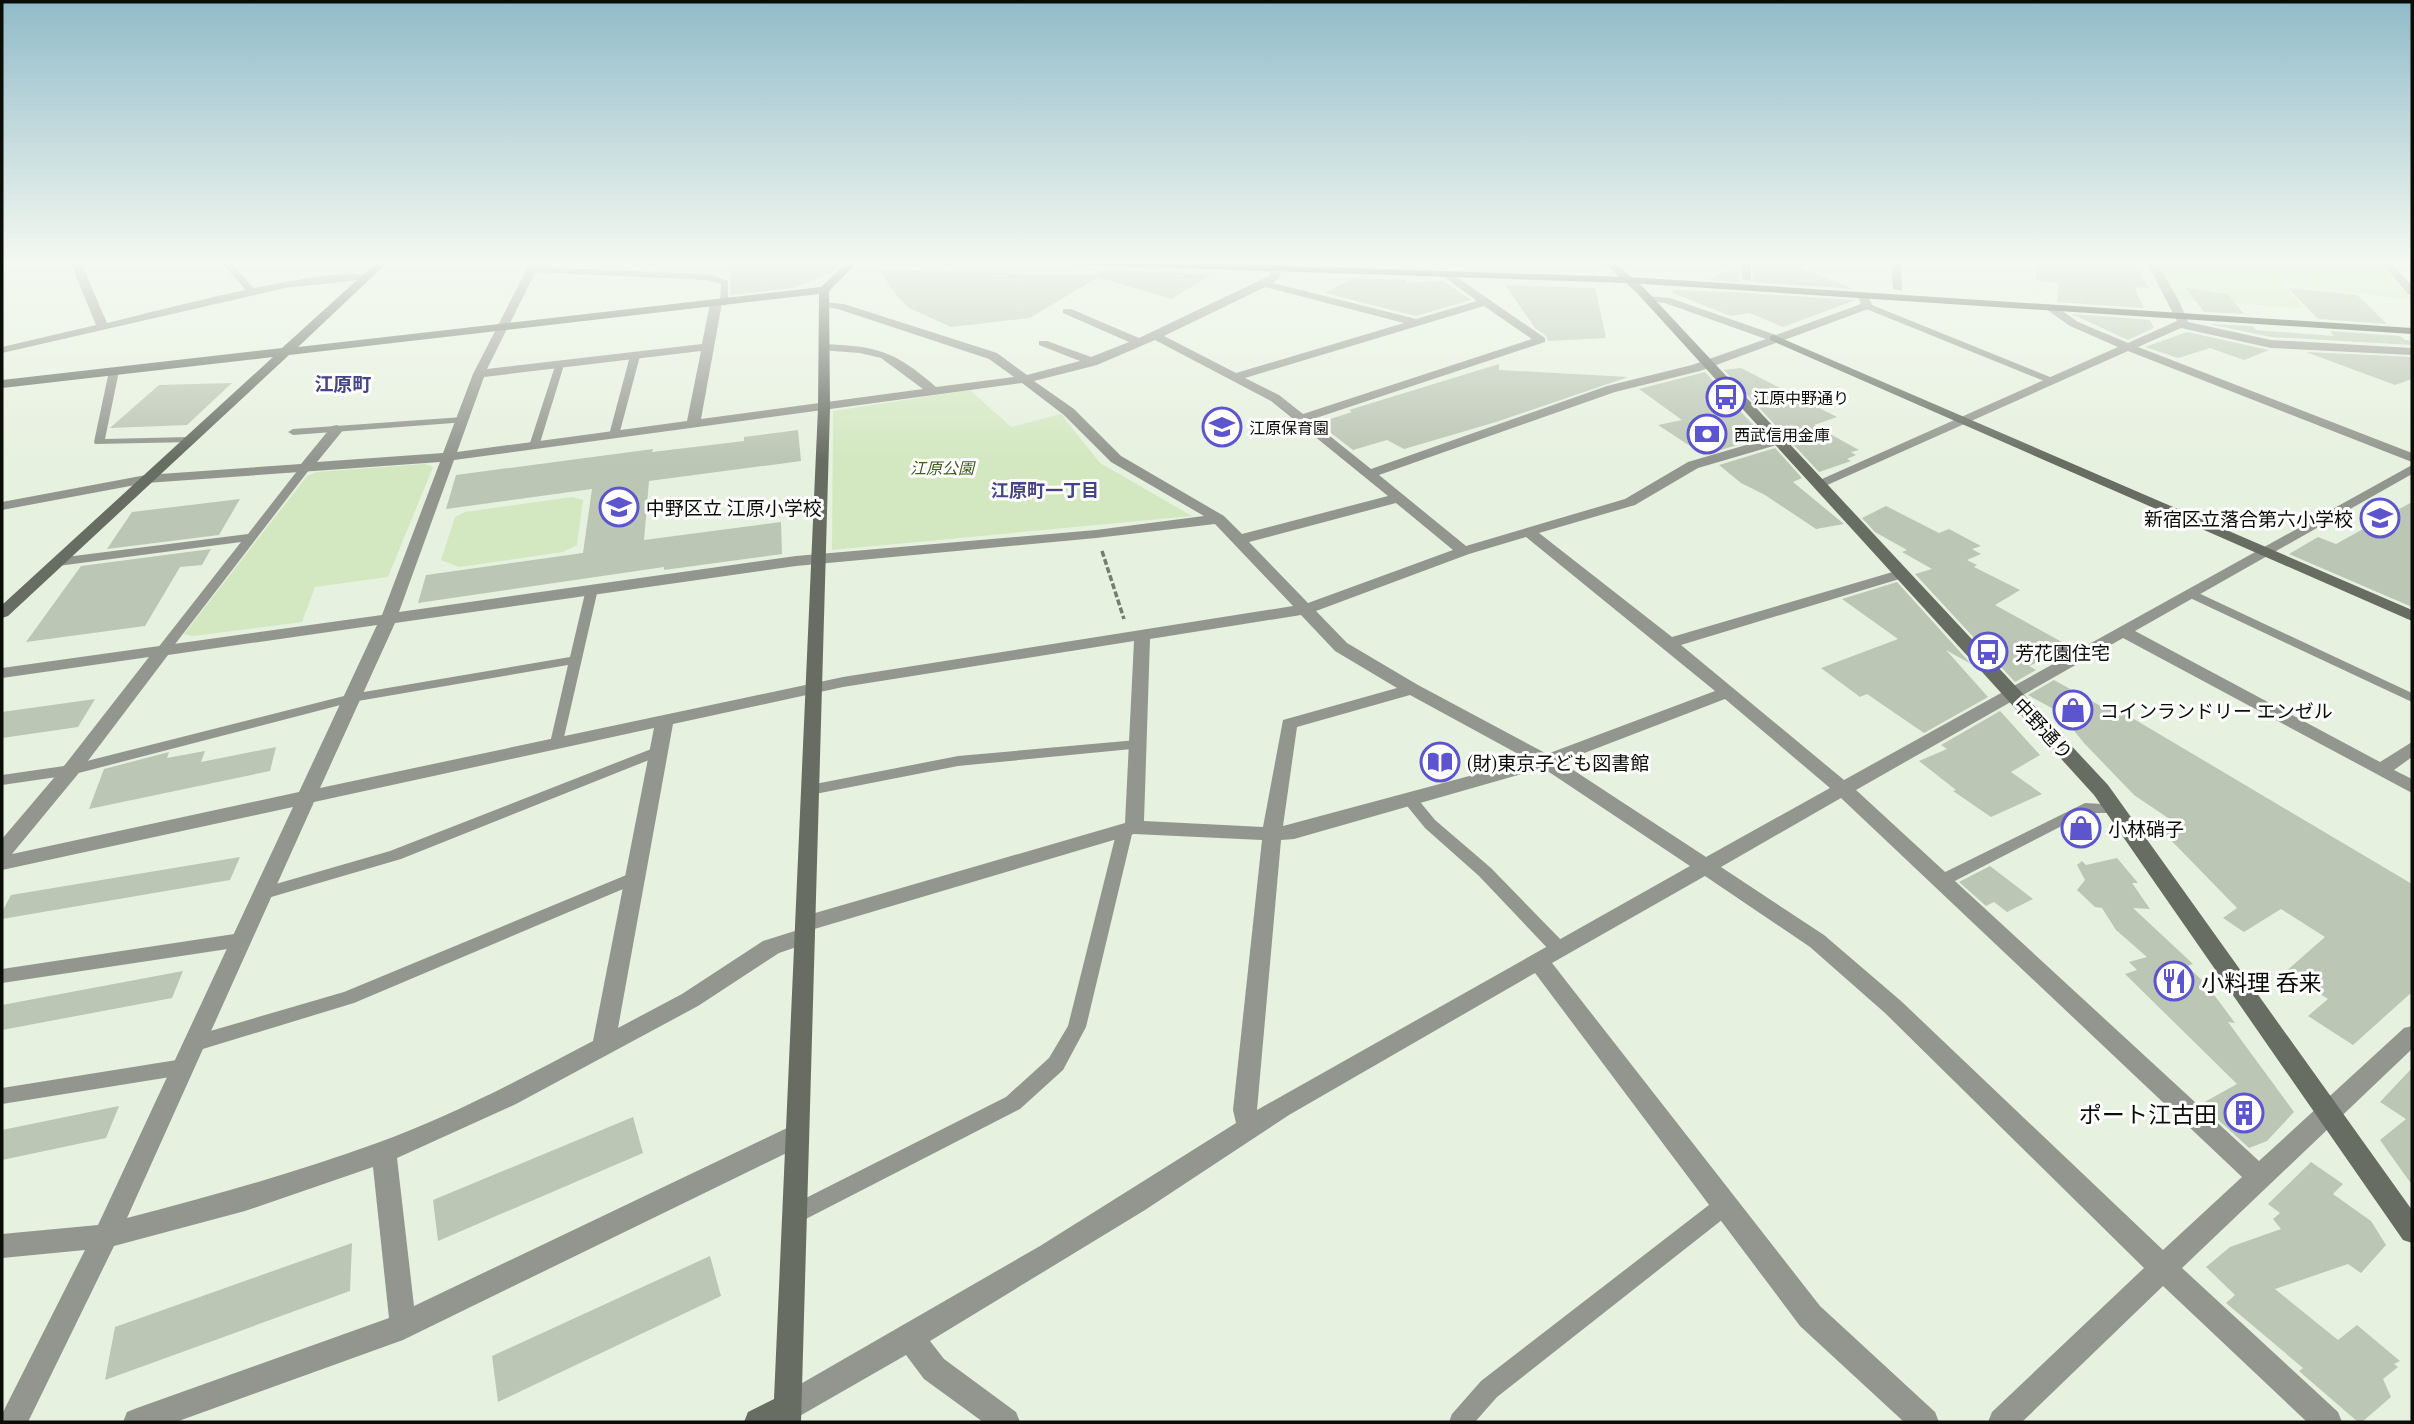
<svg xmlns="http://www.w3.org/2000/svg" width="2414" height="1424" viewBox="0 0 2414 1424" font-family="'Playfair Display','Noto Sans JP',serif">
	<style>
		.green { fill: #d3e8c1 }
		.building { fill: #bcc6b4 }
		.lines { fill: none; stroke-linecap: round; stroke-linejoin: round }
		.path { stroke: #757c70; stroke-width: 3.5; stroke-dasharray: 6 2.5; stroke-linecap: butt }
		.lane { fill: #92968f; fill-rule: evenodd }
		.street { fill: #92968f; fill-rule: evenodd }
		.secondary { fill: #676d63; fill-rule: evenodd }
		.primary { fill: #495044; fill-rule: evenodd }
		.labels { text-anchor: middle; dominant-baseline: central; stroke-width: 6; stroke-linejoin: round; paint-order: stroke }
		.far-poi-label { font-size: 16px; fill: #0a0d08; stroke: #fff; text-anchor: start }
		.far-park-label { font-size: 16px; font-style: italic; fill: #405c21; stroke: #fff }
		.far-neighbourhood-label { font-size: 18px; font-weight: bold; fill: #444582; stroke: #fff }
		.far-quarter-label { font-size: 19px; font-weight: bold; fill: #444582; stroke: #fff }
		.poi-label { font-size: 19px; fill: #0a0d08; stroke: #fff; text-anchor: start }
		.street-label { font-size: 19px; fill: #0a0d08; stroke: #fff }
		.near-poi-label { font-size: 23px; fill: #0a0d08; stroke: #fff; text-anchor: start }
	</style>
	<rect width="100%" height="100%" fill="#e7f1df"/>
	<path class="green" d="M2155,261H2379L2397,285L2412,297V300L2285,285L2303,308L2182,300L2174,297Z
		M970,390L1011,427L1061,414L1100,463L1192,516L832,550L833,411Z
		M425,464L433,467L388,577L315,587L302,622L193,636L184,634L307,476L317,472Z
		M572,497L583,500L577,545L563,552L459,567L441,560L455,517L465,512Z"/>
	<path class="building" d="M729,261H799L842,263L834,271L793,288L731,295Z
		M1754,261L1791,265L1854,289L1753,282Z
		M2037,261H2133L2149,288L2134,287L2144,308L2057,302L2059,283L2036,280Z
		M1739,265V279L1742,282L1708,280Z
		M879,270L1098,275L1099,270L1213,274L1171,299L1098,277L1030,318L951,327L909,308L897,296Z
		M1353,278L1406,280V283L1443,281L1471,300L1416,316L1325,293Z
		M1505,285L1595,288L1606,338L1548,341L1546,336L1535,328Z
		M2186,288L2228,294L2244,314L2204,312Z
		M2288,288L2357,295L2387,324L2318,319Z
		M1673,290L1729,292L1856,300L1783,327L1750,313L1731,316L1672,293Z
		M2072,314L2150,320L2154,328L2128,340Z
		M2209,324L2253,326L2256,330L2334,336L2330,331L2400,336L2405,340L2412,341V345L2271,337Z
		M2187,332L2269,350L2244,360L2210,348L2178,358L2145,347Z
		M2306,352L2412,357V379L2395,385Z
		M1499,364V370L1628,377L1496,422L1404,449L1387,440L1353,450L1322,426L1328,424L1324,421L1352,412L1349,410Z
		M1741,368L1837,417L1814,425L1859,450L1851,452L1856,455L1847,459L1851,461L1819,472L1724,370Z
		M1705,372L1764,437L1704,455L1658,425L1682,420L1639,389Z
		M232,383L187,425L110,428L159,385Z
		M798,430L801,461L649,481L644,540L781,522L782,554L664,570V567L418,603L426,575L583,553L592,489L446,509L456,475L653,449L652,452L744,441V437Z
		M1775,448L1802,478L1793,482L1844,524L1816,529L1765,495L1741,483L1719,465Z
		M240,499L219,535L107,549L132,512Z
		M2412,502V607L2289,554L2318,537L2336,544Z
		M1886,506L1939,533L1949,529L1981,546L1972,549L1981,554L1967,560L1977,565L1974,567L2020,590L1995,605L2071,647L2029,666L2036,670L2015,682L1915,574L1932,569L1902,552L1907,550L1875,532L1862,518Z
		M211,549L202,565L180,567L145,626L26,642L81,566Z
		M1897,582L1971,664L1946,650L1988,697L1924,733L1867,694L1860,697L1821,668L1898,639L1842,599Z
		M2054,680L2106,709L2112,706L2412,884V992L2353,1045L2308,1016L2328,999L2285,972L2325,937L2281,909L2244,932L2223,918L2237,908L2162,831L2177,824L2134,795L2084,743L2059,712L2028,695Z
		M95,699L78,727L2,738V712Z
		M2000,711L2040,755L2011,772L2042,794L1991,817L1953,791L1956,790L1919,761L1947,749L1941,745Z
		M276,747L270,771L89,809L104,769L169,752L167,758L205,751L201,762Z
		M240,857L230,880L2,919V912L11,895Z
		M2117,858L2138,883H2132L2150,909L2133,908L2193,964L2187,966L2206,984L2235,1023L2228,1022L2294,1112L2267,1141L2249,1148L2201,1104L2237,1084L2125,974L2137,970L2129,962L2147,957L2116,930L2102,908L2095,907L2077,890L2085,880L2077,865L2082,861L2086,865Z
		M1990,866L2033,899L2007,912L1994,902L1986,906L1959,882Z
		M183,971L172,998L2,1030V1005Z
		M2412,1068V1185L2380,1140L2406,1119L2380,1102Z
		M119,1106L106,1138L2,1160V1130Z
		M633,1117L643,1153L438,1241L433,1200Z
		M2311,1162L2343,1184L2333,1194L2371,1221L2386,1245L2361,1273L2348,1264L2275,1289L2338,1340L2357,1325L2400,1361L2394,1364L2398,1367L2383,1379L2391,1397L2362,1422H2358L2299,1371L2303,1368L2226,1303L2235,1295L2206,1267L2230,1247L2281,1229L2273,1219L2280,1213L2268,1204Z
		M352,1243L350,1291L105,1380L115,1327Z
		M710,1256L721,1296L498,1402L492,1356Z"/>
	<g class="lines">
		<path class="path" d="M1102,551L1124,619"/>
		<path class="lane" d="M224,261H235L232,264L256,291V295H250L224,265Z
			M532,267L708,274L728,281V303L724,306L720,303L721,284L707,280L529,272V268Z
			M1867,303L2055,379L2057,381L2049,383L1864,308L1863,306Z
			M635,353L640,356L619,435L618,437H610L609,435L630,356Z
			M556,363L564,365L539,446L534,449L530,448L529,446Z
			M114,368L119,371L105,439L189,437L194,440L193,442L95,444L94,442L109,371Z
			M463,417L467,418V422L293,435L288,432L293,429Z
			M305,465L309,466V470L169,652L164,653L157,649L241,542L58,566L52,562L58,558L248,534L301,466Z
			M592,585L598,589L562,746H552L550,743L568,665L352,702L71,775L2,785V775L71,765L352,694L570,657L586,589Z
			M2192,590L2412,693V702L2188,597L2186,594Z
			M1137,740L1142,742L1144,745L1142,748L958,766L810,795L805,794L803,790L805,786L810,785L958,756Z
			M659,746L664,748L666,751L664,754L401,859L261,900L255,898L253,894L255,890L390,851Z
			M1411,796L1416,797L1435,820L1491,868L1565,944L1568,949L1565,954L1559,956L1553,954L1479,876L1425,828L1403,801L1406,797Z
			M2085,803L2120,805L2123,809L2120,813H2087L1947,885L1941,887L1935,885L1933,881L1935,877Z
			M1125,824L1130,826L1133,830L1086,1027L1063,1070L1020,1109L800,1222L793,1225L786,1222L783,1215L786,1208L1006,1097L1049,1058L1068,1026L1117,830L1120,826Z
			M636,871L642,873L644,877L642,881L354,1003L193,1052L187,1049L184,1044L187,1039L193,1036L344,992Z
			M241,933L247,935L249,940L247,945L241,947L2,983V969Z
			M183,1059L190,1061L192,1067L190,1073L183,1075L2,1104V1088Z
			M1725,1196L1732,1198L1735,1205L1732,1212L1497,1397L1475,1422H1449L1452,1414L1481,1381L1718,1198Z"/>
		<path class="street" d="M74,261H86L82,265L107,323C146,314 346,260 370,277C364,281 299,286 285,288L2,353V347L96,325L71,264Z
			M531,261H541L487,369L702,344L710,303L716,300L722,303L701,419L923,389L881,358L860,353L819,350V346L823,344C877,346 895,351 936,387L1014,377L989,359L838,309L821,306V302L844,304L997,353L1027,375L1080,361L1039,345V341H1047L1091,357L1129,342L1063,313V309H1071L1139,338L1269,276L1275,261H1285L1279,278L1273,283L1416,319L1477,301L1439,273L1448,271L1545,338V342L1310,420L1371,469L1607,386L1692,365L1766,339L1665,303L1644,300V296L1670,298L1776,335L1861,304L1857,295L1866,293L1873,306L1871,308L1700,371L1615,392L1379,475L1466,546L1625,499L1688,462L1773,437H1783V443L1698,468L1635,505L1539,533L1672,637L1896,571H1906L1909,574L1906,577L1681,645L1844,780L2412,465V474L2135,631L2380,762L2412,742V757L2394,770L2412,779V793L2123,638L1856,790L2259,1161L2404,1028L2412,1026V1049L2182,1268L2338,1412L2342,1422H2307L2163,1286L2022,1422H1988L1992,1412L2144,1268L1885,1013L1810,947L1705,876L1552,963L1820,1306L1935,1412L1939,1422H1904L1800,1326L1535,973L1289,1115L1145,1210L930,1341L944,1359L1016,1412L1020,1422H983L924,1379L906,1355L798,1417L788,1421L778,1417L774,1407L778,1397L1040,1246L1236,1123L1233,1110L1262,840L1134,834L811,930L815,936L811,942L779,953L698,1006L516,1104L397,1158L414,1306L787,1128L796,1125L805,1128L808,1136L805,1144L403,1340L176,1422H123L127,1412L137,1408L389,1318L373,1167L245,1211L114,1246L28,1422H2L3,1412L85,1250L2,1258V1234L98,1225L293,807L2,870V839L64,766L149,657L2,678V668L382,615L440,462L146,483L2,510V502L146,475L301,464L332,426L337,425L344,429L317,462L443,453L473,374ZM1265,287L1404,323L1236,373L1164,336ZM1484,306L1532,339L1303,414L1279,395L1245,378ZM1155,340L1271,401L1388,496L1242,534L1224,516L1121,456L1074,409L1034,381L1097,365ZM701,351L687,421L457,452L484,377ZM1022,383L1064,415L1111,462L1204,516L1096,530L796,556L399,612L454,460ZM1396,503L1453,550L1308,603L1249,542ZM1215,524L1293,606L843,677L320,788L395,623L796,566L1096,538ZM1526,537L1715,691L1547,754L1418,685L1347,643L1316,611L1469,554ZM1301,615L1335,651L1397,688L1283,720L1263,827L1144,821L1150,639ZM377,625L299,792L12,854L78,774L168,655ZM1134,641L1125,823L798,918L795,924L798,930L763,941L682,994L618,1028L673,724L843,687ZM1410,695L1529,760L1283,826L1297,727ZM1725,699L1830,788L1706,857L1561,762ZM654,728L593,1041C523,1078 451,1116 377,1143C295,1173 211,1196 127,1218L314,802ZM1543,768L1690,866L1257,1110L1281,840L1294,839ZM1841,798L2242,1177L2163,1250L1901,1001L1824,935L1721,867Z
			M1741,261H1751V281L1742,279Z
			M1891,261H1901L1902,291L1893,289Z
			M2146,261H2156L2179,301L2188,322L2271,340L2412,348V355L2271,348L2181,328L2138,347L2412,453V462L2128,351L1825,486L1820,487L1813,483L2118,347L2070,326L2046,309V305H2054L2078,322L2128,343L2177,321Z
			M2380,261H2390L2412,286V295L2408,294Z"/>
		<path class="secondary" d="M378,261H389L298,347L821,287L848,261H859L829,291L830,408L801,1422H744L748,1412L774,1399L818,408L819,294L289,355L8,616L2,618V605L273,357L2,388V380L282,348Z
			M1602,261H1613L1645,289L2108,785L2412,1210V1243L2403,1240L2094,795L1637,293Z
			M1774,335L2412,610V621L1770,340V336Z"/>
		<path class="primary" d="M1051,261H1138L1629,277L2412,328V334L1629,283L1056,264Z"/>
	</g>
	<linearGradient id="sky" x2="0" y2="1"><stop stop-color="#91bbc9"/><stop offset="0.57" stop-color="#f4f9f1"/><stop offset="1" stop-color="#f4f9f1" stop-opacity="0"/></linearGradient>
	<rect width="2414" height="460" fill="url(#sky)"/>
	<defs>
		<symbol id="bus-ring" viewBox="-11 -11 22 22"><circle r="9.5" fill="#fff" stroke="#5c55cd" stroke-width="1.5"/><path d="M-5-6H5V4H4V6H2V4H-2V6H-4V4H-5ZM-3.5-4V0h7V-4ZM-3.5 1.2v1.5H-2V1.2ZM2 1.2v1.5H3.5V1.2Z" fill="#5c55cd"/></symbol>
		<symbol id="school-ring" viewBox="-11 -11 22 22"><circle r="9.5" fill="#fff" stroke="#5c55cd" stroke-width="1.5"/><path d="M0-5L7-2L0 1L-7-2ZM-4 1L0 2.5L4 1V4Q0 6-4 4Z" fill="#5c55cd"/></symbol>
		<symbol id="bank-ring" viewBox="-11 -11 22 22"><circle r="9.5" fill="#fff" stroke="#5c55cd" stroke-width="1.5"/><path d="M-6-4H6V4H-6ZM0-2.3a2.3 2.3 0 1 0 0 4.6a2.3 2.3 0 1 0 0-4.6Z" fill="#5c55cd"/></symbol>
		<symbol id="shop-ring" viewBox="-11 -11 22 22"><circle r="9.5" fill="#fff" stroke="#5c55cd" stroke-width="1.5"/><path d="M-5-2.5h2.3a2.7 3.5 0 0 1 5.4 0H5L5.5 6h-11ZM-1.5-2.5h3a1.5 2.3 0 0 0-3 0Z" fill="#5c55cd"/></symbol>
		<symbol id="library-ring" viewBox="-11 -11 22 22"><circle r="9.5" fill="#fff" stroke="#5c55cd" stroke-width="1.5"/><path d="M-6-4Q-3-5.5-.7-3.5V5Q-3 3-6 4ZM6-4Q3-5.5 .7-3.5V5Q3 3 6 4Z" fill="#5c55cd"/></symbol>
		<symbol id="restaurant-ring" viewBox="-11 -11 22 22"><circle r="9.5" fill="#fff" stroke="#5c55cd" stroke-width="1.5"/><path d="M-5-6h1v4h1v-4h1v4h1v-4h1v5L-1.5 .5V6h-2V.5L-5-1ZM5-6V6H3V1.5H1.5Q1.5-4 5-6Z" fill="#5c55cd"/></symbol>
		<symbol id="building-ring" viewBox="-11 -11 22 22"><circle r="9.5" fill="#fff" stroke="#5c55cd" stroke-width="1.5"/><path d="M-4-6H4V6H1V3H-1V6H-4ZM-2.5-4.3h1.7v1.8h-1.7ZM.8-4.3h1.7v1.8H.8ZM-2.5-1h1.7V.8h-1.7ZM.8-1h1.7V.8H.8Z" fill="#5c55cd"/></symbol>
	</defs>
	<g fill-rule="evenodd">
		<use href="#bus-ring" x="1704" y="375" width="44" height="44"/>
		<use href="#school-ring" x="1200" y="405" width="44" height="44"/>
		<use href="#bank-ring" x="1685" y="412" width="44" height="44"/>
		<use href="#school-ring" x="597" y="485" width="44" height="44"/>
		<use href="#school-ring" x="2358" y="496" width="44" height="44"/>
		<use href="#bus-ring" x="1966" y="630" width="44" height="44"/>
		<use href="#shop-ring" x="2051" y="688" width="44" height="44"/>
		<use href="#library-ring" x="1418" y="740" width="44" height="44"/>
		<use href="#shop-ring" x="2059" y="806" width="44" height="44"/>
		<use href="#restaurant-ring" x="2152" y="959" width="44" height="44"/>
		<use href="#building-ring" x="2222" y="1091" width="44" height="44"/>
	</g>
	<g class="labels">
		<g class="far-poi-label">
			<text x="1753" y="397">江原中野通り</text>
			<text x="1249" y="427">江原保育園</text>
			<text x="1734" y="434">西武信用金庫</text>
		</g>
		<g class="far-park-label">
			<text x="942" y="467">江原公園</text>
		</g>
		<g class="far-neighbourhood-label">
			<text x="1045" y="490">江原町一丁目</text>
		</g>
		<g class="far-quarter-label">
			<text x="343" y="383">江原町</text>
		</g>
		<g class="poi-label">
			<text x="646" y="507">中野区立 江原小学校</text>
			<text x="2353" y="518" text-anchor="end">新宿区立落合第六小学校</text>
			<text x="2015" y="652">芳花園住宅</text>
			<text x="2100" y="710">コインランドリー エンゼル</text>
			<text x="1467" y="762">(財)東京子ども図書館</text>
			<text x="2108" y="828">小林硝子</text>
		</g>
		<g class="street-label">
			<text transform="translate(2044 728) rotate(47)">中野通り</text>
		</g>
		<g class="near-poi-label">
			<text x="2201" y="981">小料理 呑来</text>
			<text x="2217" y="1113" text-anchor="end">ポート江古田</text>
		</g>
	</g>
	<rect width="2414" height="1424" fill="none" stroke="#0a0d08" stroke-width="7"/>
</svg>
